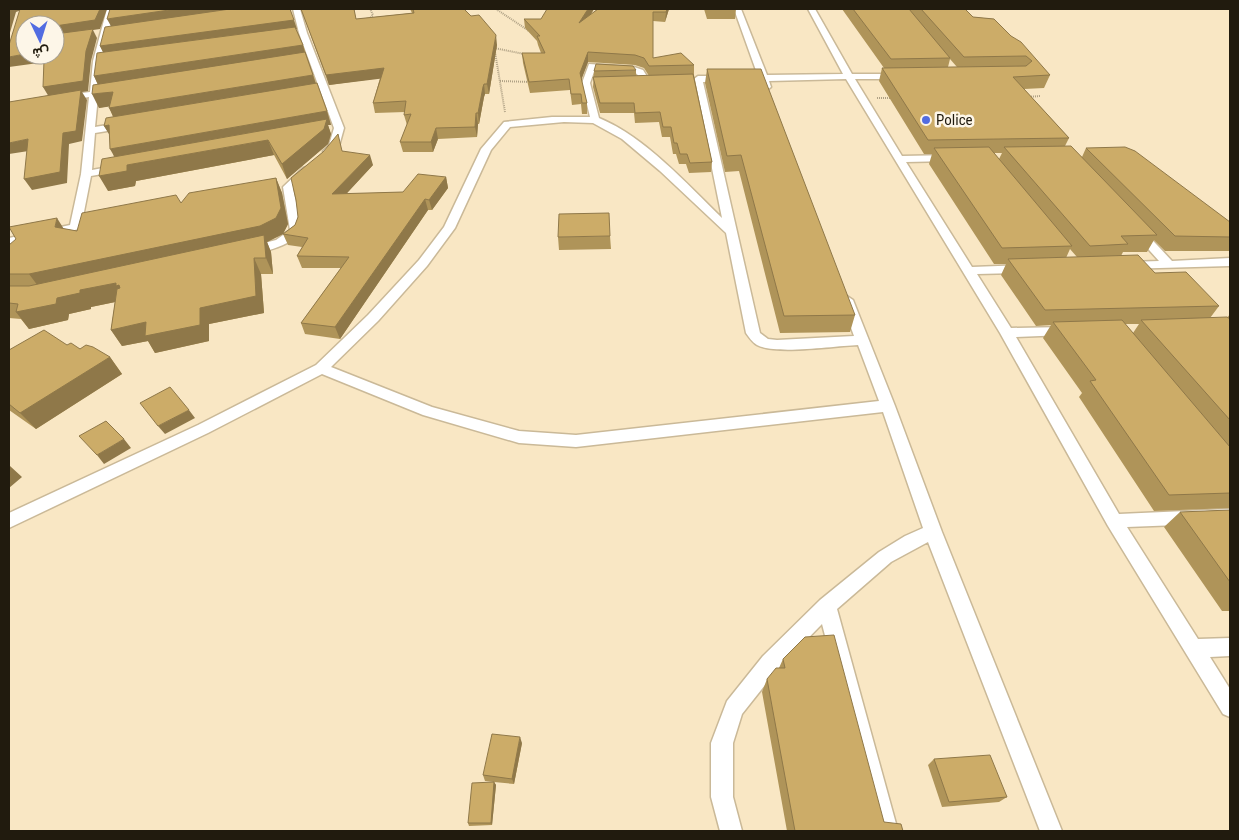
<svg xmlns="http://www.w3.org/2000/svg" width="1239" height="840" viewBox="0 0 1239 840" font-family="'Roboto Condensed',Vazirmatn,sans-serif">
	<style>
		.lines { fill: none; stroke-linecap: round; stroke-linejoin: round }
		.street-casing { stroke: #cab998; stroke-width: 3 }
		.path { stroke: #afa185; stroke-width: 2; stroke-dasharray: 1 1; stroke-linecap: butt }
		.street { fill: #fff; fill-rule: evenodd }
		.wall { fill: #af9459; fill-rule: evenodd }
		.shaded-wall { fill: #8f7849 }
		.building { fill: #ccac68; stroke: #8f7849 }
		.poi-dot { fill: #526ce1; stroke: #fdf6e8; stroke-width: 2 }
		.labels { text-anchor: middle; dominant-baseline: central; stroke-width: 5; stroke-linejoin: round; paint-order: stroke }
		.far-poi-label { font-size: 15px; fill: #211b0e; stroke: #fdf6e8; text-anchor: start }
	</style>
	<rect width="100%" height="100%" fill="#f9e7c4"/>
	<g class="lines">
		<defs>
			<path id="street" d="M107,9H115L101,61L99,90L112,88L116,91L98,96L95,127L125,122L130,125L125,128L95,133L92,170L119,165L124,168L119,171L91,176L82,222L98,219L104,222L98,225L9,244V238L70,225L81,174L89,97L66,101L62,98L66,95L90,92L93,61Z
				M293,9H300L307,33L344,128L339,146L332,153H324L323,151L329,145L334,128L299,33Z
				M734,9H741L767,75L843,74L808,9H815L852,74H903L904,76L900,79H855L902,156L951,155L956,158L951,161L906,162L972,267L1022,265L1028,269L1022,273L977,274L1011,328L1065,327L1070,328L1072,331L1070,334L1065,335L1016,337L1119,514L1230,509V523L1127,527L1198,639L1230,638V656L1210,657L1230,689V717L1223,714L1108,526L1000,333L846,79L769,81L771,87L767,90L764,89L760,81L703,82L760,333L768,339L777,340L854,336L841,300L847,296L853,300L895,406L942,532L1062,831H1040L928,542L891,562L837,609L898,831H876L822,624L777,670L742,714L733,743V797L742,831H720L711,797V743L727,701L763,656L820,600L879,552L905,536L923,528L883,412L576,447L519,443L423,415L322,374L208,433L9,528V513L198,425L316,365L368,315L419,260L444,227L481,149L504,122L552,117H590L582,83L589,64L634,67L643,70L648,78L661,79V83H642L637,74L633,72L595,69L590,83L599,118C645,137 687,184 722,218L694,79L698,76H758ZM564,122L593,123L622,139L660,171L726,233L746,333C749,337 752,342 757,345C775,355 834,346 858,345L879,401L576,435L519,431L432,407L331,367L378,321L427,266L455,228L491,150L510,127Z
				M307,167L312,170L293,188L302,231C289,247 268,250 250,255L246,254L244,251L246,248L276,240L290,230L283,187L303,168Z
				M1138,228L1142,229L1172,261L1230,258V266L1124,269L1122,266L1124,263L1128,262L1159,261L1132,231Z"/>
		</defs>
		<use href="#street" class="street-casing"/>
		<path class="path" d="M496,9L529,31
			M369,19L373,15L370,9
			M494,48L524,54
			M495,52L505,112
			M500,81L530,82
			M1027,97L1040,96
			M877,98H893"/>
		<use href="#street" class="street"/>
	</g>
	<path class="wall" d="M110,9H291L290,10L296,29L303,45L316,83L327,111L331,125H328L331,134L328,144L287,179L274,155L136,181L135,186L108,191L114,157L110,135L104,126L113,117L109,106L99,108L98,85L94,76L103,52L100,46L111,26Z
		M301,9H354L356,19L412,13L410,9H464L497,45L489,94H485L484,97L479,124H478L477,137L438,139L433,152H403L400,142L407,125L404,115L405,112L375,113L373,103L380,78L329,85Z
		M594,9L591,14L598,9H669L665,22L653,21V58L694,65V75L712,162L711,172L689,173L686,164H679L676,154H673L670,137H662L659,122L635,123L634,113H600L593,87L594,71L636,70V76H649L644,68L635,65L588,62L581,80L587,103V114H582L581,104L572,105L570,90L530,93L523,63L522,53H541L538,45L537,41L525,28L524,19H541Z
		M704,9H736L735,19H707Z
		M842,9H965L973,17L994,19L1050,75L1044,88L1024,89L1069,138L1065,146L1082,157L1086,148L1230,222V251H1165L1154,240L1147,252H1123L1121,256L1219,306L1210,318H1227L1230,314V508L1154,511L1079,397L1082,393L1043,338L1051,325L1036,326L1001,275L1006,264H994L929,164L932,154H924L879,81L882,68H884ZM950,59L957,67H948ZM994,153H1002L999,159ZM1070,249L1077,257L1066,258ZM1125,324H1139L1133,333Z
		M707,69L855,315L850,332L780,333L739,171L725,172L705,83Z
		M342,151L373,165L346,194L403,192L446,177L448,188L432,210H428L340,339L305,334L301,323L341,268H302L297,256L302,247L288,245L283,234L295,225L298,217Z
		M276,178L282,193L288,224L283,234L267,242L271,252L273,274H261L264,313L209,324V341L155,353L148,341L122,346L111,330L115,302L91,307V309L69,314L68,320L29,329L21,319L9,318V245L64,229L77,231Z
		M610,236L611,249L559,250L558,237Z
		M67,345L110,357L122,374L36,429L9,410V350Z
		M1230,510V611H1222L1164,527L1180,512Z
		M783,659L884,822L903,831H787L762,692L767,679L779,668Z
		M522,743L514,784L494,782L496,785L492,825L469,826L468,823L494,782L485,781L483,775Z
		M934,759L1007,797L999,802L942,807L928,765Z"/>
	<path class="shaded-wall" d="M9,9H24L16,12L9,36Z
		M100,9H107L100,29L93,30L97,38L91,61L88,91L82,92L87,100L82,141L69,144L67,183L32,190L24,179L49,97L43,87L86,51L55,36V26Z
		M176,9H242L112,28L107,19Z
		M588,9H594L579,33V23Z
		M667,9H669L665,22L666,12Z
		M294,20L297,29L105,56L100,46Z
		M496,35L497,45L489,94L487,84Z
		M303,45L306,57L100,89L94,76Z
		M588,52V62L580,83V73Z
		M25,54V55H50L53,61L9,67V57Z
		M384,68L386,78L329,85L326,75Z
		M313,75L317,88L116,122L109,108Z
		M484,84L485,94L484,97L479,124L478,113L483,87Z
		M113,92L120,105L99,108L92,94Z
		M327,111L331,125H328L331,134L328,144L287,179L282,164L325,126L118,163L110,149Z
		M476,113L478,124L477,137L475,127Z
		M109,125L112,139L104,126Z
		M436,128L438,139L433,152L431,142Z
		M28,139L35,150L9,154V143Z
		M268,140L274,155L136,181L135,186L108,191L99,176L127,165Z
		M370,155L373,165L336,205L332,194Z
		M446,177L448,188L432,210L429,200Z
		M276,178L282,193L288,224L283,234L267,242L271,252L273,274L266,258L264,243L41,290L29,274Z
		M425,199L428,210L340,339L335,327Z
		M57,218L67,234L55,227Z
		M254,258L261,274L264,313L209,324V341L155,353L148,341L122,346L111,330L146,322L200,308Z
		M116,283L119,285L125,300L91,307V309L69,314L68,320L29,329L16,312L80,290Z
		M110,357L122,374L36,429L20,413Z
		M189,410L195,418L165,434L158,426Z
		M124,439L131,448L104,464L97,455Z
		M10,466L22,477L9,488V467Z
		M520,737L522,743L514,784L512,779Z
		M494,782L496,785L492,825L491,823Z"/>
	<path class="building" d="M20,9H100L95,20L55,26V25H25V54L9,57V45Z
		M110,9H176L107,19Z
		M230,9H290L294,20L100,46L105,27Z
		M301,9H354L356,19L414,13L413,9H464L471,16L479,15L496,35L487,84H484L483,87L478,113H476L475,127L436,128L431,142H400L411,114L404,115L406,101L373,103L384,68L326,75Z
		M547,9H588L579,23L598,9H667L666,12H653V58L681,53L694,65L649,66L644,58L635,55L588,52L580,73L587,103H582L581,94H571L569,79L529,82L522,53H545L537,36H540L524,19H541Z
		M853,9H909L950,58L891,59Z
		M921,9H965L973,17L994,19L1011,36L1021,42L1050,75L1013,77L1069,138L928,140L882,68L1026,66L1032,61L1026,56L964,57Z
		M295,27L303,45L94,76L97,53Z
		M93,29L86,51L83,81L43,87L44,60L46,55H55V34Z
		M305,52L313,75L109,108L113,92L92,94L93,85Z
		M596,64L633,66L636,70L594,71Z
		M707,69H761L855,315L784,316L741,155L727,156Z
		M693,74L712,162L690,163L687,154H680L677,143H674L671,127H663L660,112L635,113L634,103H600L593,77Z
		M317,83L327,111L110,149L109,125L104,126L106,118Z
		M81,90L76,131L63,133L60,172L24,179L28,139L9,143V102Z
		M327,119L324,129L282,164L268,140L127,165V171L99,176L102,159Z
		M338,134L342,151L370,155L332,194L403,192L418,174L446,177L429,200L425,199L335,327L301,323L349,257L297,256L308,238L283,234L295,225L298,217L296,200L291,178L323,152Z
		M1071,146L1157,235L1121,236L1128,244L1090,246L1004,147Z
		M989,147L1072,246L1002,248L934,148Z
		M1125,147L1135,151L1230,222V237L1175,236L1086,148Z
		M276,178L281,208L276,218L260,226L29,274H9V245L16,239L9,227L57,218L55,227L77,231L82,213L176,195L181,203L189,193Z
		M609,213L610,236L558,237L559,214Z
		M264,235L266,258H254L256,296L200,308V325L145,336L146,322L111,330L117,289L120,288L119,285L116,286V283L80,290V293L57,298L56,304L16,312L18,304L9,303V286H29Z
		M1138,255L1155,273L1186,272L1219,306L1045,310L1008,259Z
		M1227,317L1230,319V420L1141,320Z
		M1122,320L1230,447V493L1169,495L1090,381L1096,380L1053,322Z
		M44,330L67,345L71,343L80,349L86,345L93,347L110,357L20,413L9,404V350Z
		M170,387L189,410L158,426L140,403Z
		M106,421L124,439L97,455L79,436Z
		M1230,510V582L1180,512Z
		M834,635L884,822L901,824L903,831H795L767,679L776,668H785L783,659L805,637Z
		M492,734L520,737L512,779L483,775Z
		M990,755L1007,797L949,802L934,759Z
		M494,782L491,823H468L472,783Z"/>
	<circle class="poi-dot" cx="926" cy="120" r="5"/>
	<g class="labels">
		<g class="far-poi-label">
			<text x="936" y="120">Police</text>
		</g>
	</g>
	<rect width="1239" height="840" fill="none" stroke="#211b0e" stroke-width="20"/>
	<g transform="translate(40 40) rotate(176)"><circle r="24" fill="#fdf6e8" stroke="#a59e91"/>
	<path d="M0-4L9 19L0 12L-9 19Z" fill="#526ce1"/>
	<text y="-8" font-size="14" font-weight="bold" text-anchor="middle" fill="#211b0e">ش</text>
	</g>
</svg>
